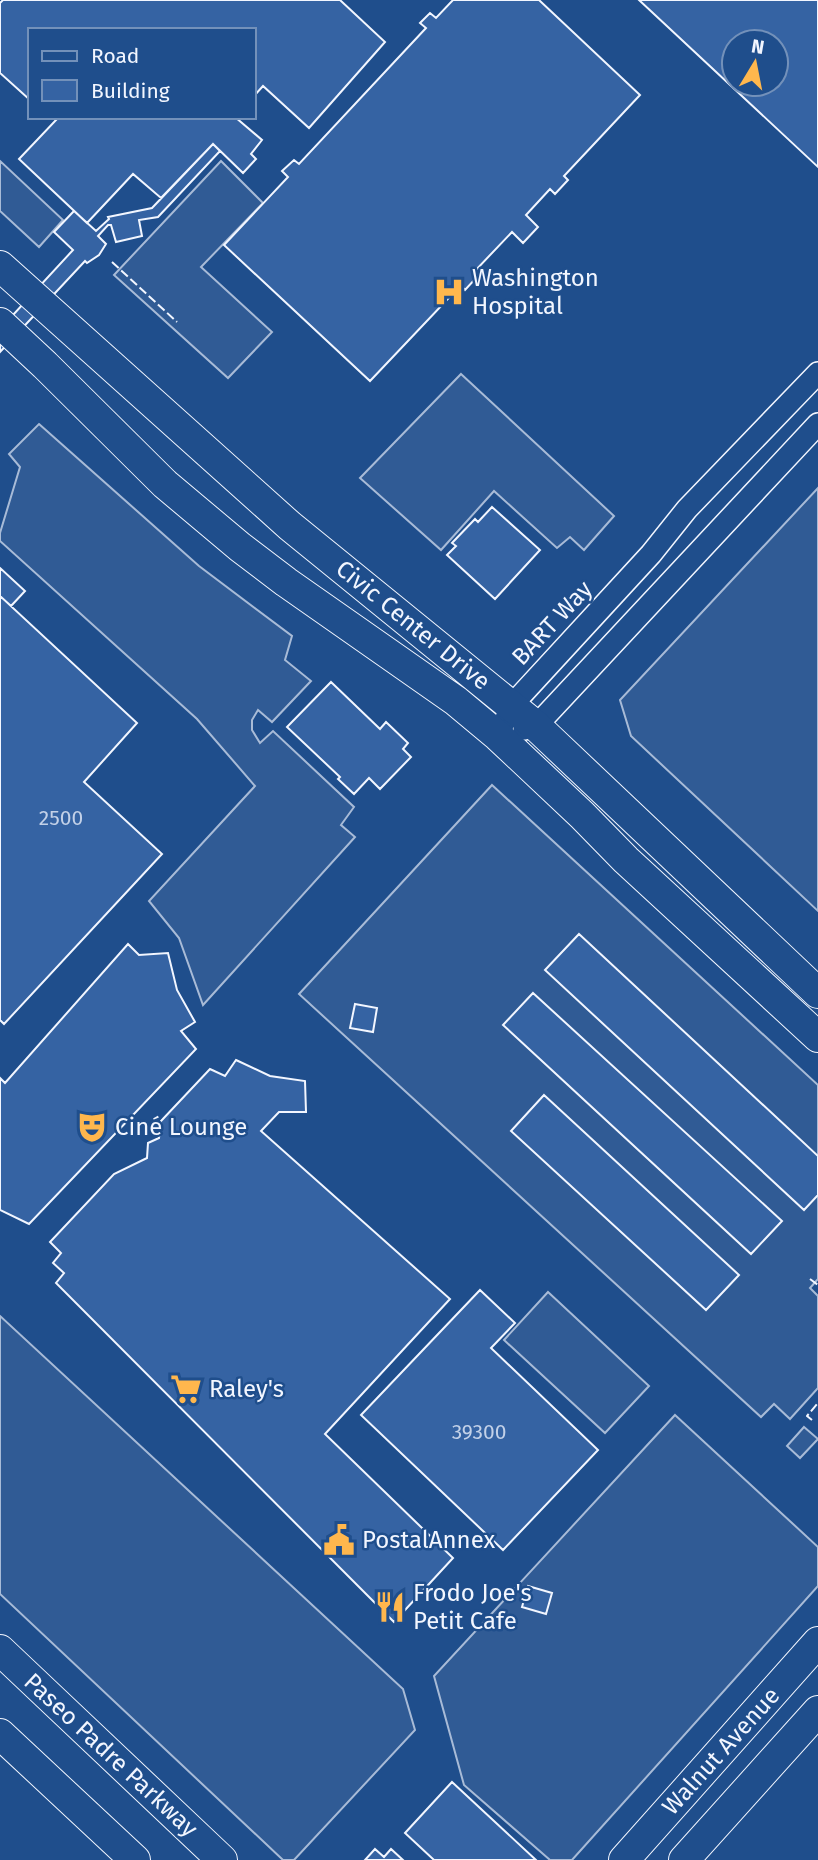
<svg xmlns="http://www.w3.org/2000/svg" width="818" height="1860" viewBox="0 0 818 1860" font-family="'Fira Sans',sans-serif">
	<style>
		.parking { fill: #305b95; stroke: #a8bbd7; stroke-width: 2 }
		.building { fill: #3563a3; stroke: #f2f6ff; stroke-width: 2; fill-rule: evenodd }
		.lines { fill: none; stroke-linecap: round; stroke-linejoin: round }
		.street-casing { stroke: #f2f6ff; stroke-width: 24 }
		.secondary-casing { stroke: #f2f6ff; stroke-width: 32 }
		.street { stroke: #1f4e8c; stroke-width: 21 }
		.secondary { stroke: #1f4e8c; stroke-width: 30 }
		.fence { stroke: #f2f6ff; stroke-width: 2; stroke-dasharray: 9 3.5; stroke-linecap: butt }
		.labels { text-anchor: middle; dominant-baseline: central; stroke-width: 5; stroke-linejoin: round; paint-order: stroke }
		.number-label { font-size: 21px; fill: #c3d1e8 }
		.poi-label { font-size: 24px; fill: #f2f6ff; stroke: #1f4e8c; text-anchor: start }
		.street-label { font-size: 24px; fill: #f2f6ff; stroke: #1f4e8c }
	</style>
	<rect width="100%" height="100%" fill="#1f4e8c"/>
	<path class="parking" d="M0,161L63,220L39,247L0,211Z
		M221,161L263,203L201,267L272,332L228,378L114,275Z
		M461,374L614,516L584,550L570,537L557,548L494,491L441,550L360,478Z
		M39,424L199,566L292,636L285,660L311,681L272,722L258,710L252,720V730L260,743L273,731L354,807L341,825L355,837L203,1005L179,938L149,901L255,786L197,719L0,541V533L20,467L9,454Z
		M818,488V911L631,736L620,700Z
		M492,785L818,1085V1279L810,1288L818,1296V1388L790,1419L774,1404L761,1417L299,994Z
		M548,1292L649,1386L605,1433L504,1340Z
		M0,1316L403,1689L415,1730L294,1860H283L0,1594Z
		M675,1415L818,1547V1586L572,1860H550L464,1785L434,1676Z
		M804,1427L818,1439L800,1458L787,1446Z"/>
	<path class="building" d="M3,0H340L385,42L309,128L263,86L254,96V30H30V100L0,73V3Z
		M453,0H539L640,95L564,176L568,180L555,194L550,189L526,215L538,227L523,243L512,232L473,273L477,277L465,290L461,285L370,381L224,245L288,177L282,171L294,160L299,164L426,28L420,23L430,13L436,18Z
		M639,0H818V167L654,14ZM734,42H776V84H734Z
		M55,117H235L262,140L251,154L256,159L243,173L213,144L161,198L133,174L87,223L19,159L57,119Z
		M213,144L220,151L158,217L139,220L142,236L116,242L111,225H108L98,236L106,244L99,255L87,263L85,261L0,352V329L73,250L54,232L74,211L96,231L109,219L108,217L152,208Z
		M492,507L540,550L495,599L447,555L456,546L452,543L475,519L478,522Z
		M0,568L25,591L11,606L0,596Z
		M0,596L137,723L84,782L162,854L4,1024L0,1020Z
		M331,682L380,729L386,722L408,743L403,749L411,757L380,789L369,778L354,794L338,779L340,777L287,727Z
		M579,934L818,1156V1195L804,1210L545,970Z
		M128,944L139,955L168,953L177,990L195,1022L181,1031L196,1049L29,1224L0,1210V1078L5,1083Z
		M533,993L782,1221L751,1254L503,1025Z
		M355,1004L377,1008L373,1032L350,1028Z
		M236,1060L270,1076L305,1081L306,1112H279L261,1131L450,1299L325,1434L453,1558L394,1622L56,1283L64,1273L53,1263L61,1253L50,1242L114,1174L147,1158L148,1143L159,1138L161,1121L210,1069L225,1076Z
		M544,1095L739,1275L706,1310L511,1131Z
		M480,1290L515,1323L491,1348L598,1450L503,1550L361,1415Z
		M528,1586L552,1593L546,1614L522,1607Z
		M452,1782L536,1860H434L405,1833Z
		M375,1849L384,1857L391,1849L403,1860H365Z"/>
	<g class="lines">
		<defs>
			<path id="street" d="M524,729L536,726L818,424
				M498,736L512,705L651,554L687,509L818,373"/>
			<path id="secondary" d="M0,266L290,526L536,726L818,993
				M0,323L45,365L165,484L240,547L286,582L456,701L498,736L582,815L626,860L818,1037
				M0,1650L222,1860
				M0,1734L135,1860
				M624,1860L818,1642
				M684,1860L818,1711"/>
		</defs>
		<use href="#street" class="street-casing"/>
		<use href="#secondary" class="secondary-casing"/>
		<use href="#street" class="street"/>
		<use href="#secondary" class="secondary"/>
		<path class="fence" d="M112,262L177,322
			M810,1279L818,1285
			M812,1420L807,1416L818,1403"/>
	</g>
	<defs>
		<symbol id="hospital-bare" viewBox="-9 -9 18 18"><path d="M-5-5h3v3.5h4V-5h3V5h-3V1.5h-4V5h-3Z" fill="#ffb74d" stroke="#1f4e8c" stroke-width="2.5" paint-order="stroke"/></symbol>
		<symbol id="theatre-bare" viewBox="-9 -9 18 18"><path d="M-5-5.5Q0-4 5-5.5V0Q5 5 0 6Q-5 5-5 0ZM-3.3-2.5H-1v1.5H-3.3ZM1-2.5H3.3v1.5H1ZM-2.8 1Q0 5.5 2.8 1Z" fill="#ffb74d" stroke="#1f4e8c" stroke-width="2.5" paint-order="stroke"/></symbol>
		<symbol id="supermarket-bare" viewBox="-9 -9 18 18"><path d="M-6-5.5h2.5l.6 2H6L4.5 2H-2.5L-4.4-4H-6ZM-1.5 3.2a1.3 1.3 0 1 0 .1 0ZM3 3.2a1.3 1.3 0 1 0 .1 0Z" fill="#ffb74d" stroke="#1f4e8c" stroke-width="2.5" paint-order="stroke"/></symbol>
		<symbol id="civic-bare" viewBox="-9 -9 18 18"><path d="M-.6-6.5H3V-4.5H.6V-3L4-1V1h2V6H-6V1h2V-1L-.6-3ZM-1.2 2.5V6h2.4V2.5Z" fill="#ffb74d" stroke="#1f4e8c" stroke-width="2.5" paint-order="stroke"/></symbol>
		<symbol id="restaurant-bare" viewBox="-9 -9 18 18"><path d="M-5-6h1v4h1v-4h1v4h1v-4h1v5L-1.5 .5V6h-2V.5L-5-1ZM5-6V6H3V1.5H1.5Q1.5-4 5-6Z" fill="#ffb74d" stroke="#1f4e8c" stroke-width="2.5" paint-order="stroke"/></symbol>
	</defs>
	<g fill-rule="evenodd">
		<use href="#hospital-bare" x="427" y="270" width="44" height="44"/>
		<use href="#theatre-bare" x="70" y="1105" width="44" height="44"/>
		<use href="#supermarket-bare" x="164" y="1367" width="44" height="44"/>
		<use href="#civic-bare" x="317" y="1518" width="44" height="44"/>
		<use href="#restaurant-bare" x="368" y="1585" width="44" height="44"/>
	</g>
	<g class="labels">
		<g class="number-label">
			<text x="61" y="818">2500</text>
			<text x="479" y="1432">39300</text>
		</g>
		<g class="poi-label">
			<text x="472" y="278">Washington<tspan x="472" dy="28">Hospital</tspan></text>
			<text x="115" y="1127">Ciné Lounge</text>
			<text x="209" y="1389">Raley's</text>
			<text x="362" y="1540">PostalAnnex</text>
			<text x="413" y="1593">Frodo Joe's<tspan x="413" dy="28">Petit Cafe</tspan></text>
		</g>
		<g class="street-label">
			<text transform="translate(552 623) rotate(-47)">BART Way</text>
			<text transform="translate(413 625) rotate(39)">Civic Center Drive</text>
			<text transform="translate(721 1751) rotate(-48)">Walnut Avenue</text>
			<text transform="translate(111 1755) rotate(43)">Paseo Padre Parkway</text>
		</g>
	</g>
	<rect x="28" y="28" width="228" height="91" fill="#1f4e8c" stroke="#7391ba" stroke-width="2"/>
	<rect x="42" y="51" width="35" height="10" fill="#1f4e8c" stroke="#7391ba" stroke-width="2"/>
	<text x="91" y="63" font-size="21" fill="#f2f6ff">Road</text>
	<rect x="42" y="80" width="35" height="21" fill="#3563a3" stroke="#7391ba" stroke-width="2"/>
	<text x="91" y="98" font-size="21" fill="#f2f6ff">Building</text>
	<g transform="translate(755 63) rotate(10)"><circle r="33" fill="#1f4e8c" stroke="#7391ba" stroke-width="2"/>
	<path d="M0-5L12 26L0 18L-12 26Z" fill="#ffb74d"/>
	<text y="-10" font-size="19" font-weight="bold" text-anchor="middle" fill="#f2f6ff">N</text>
	</g>
</svg>
